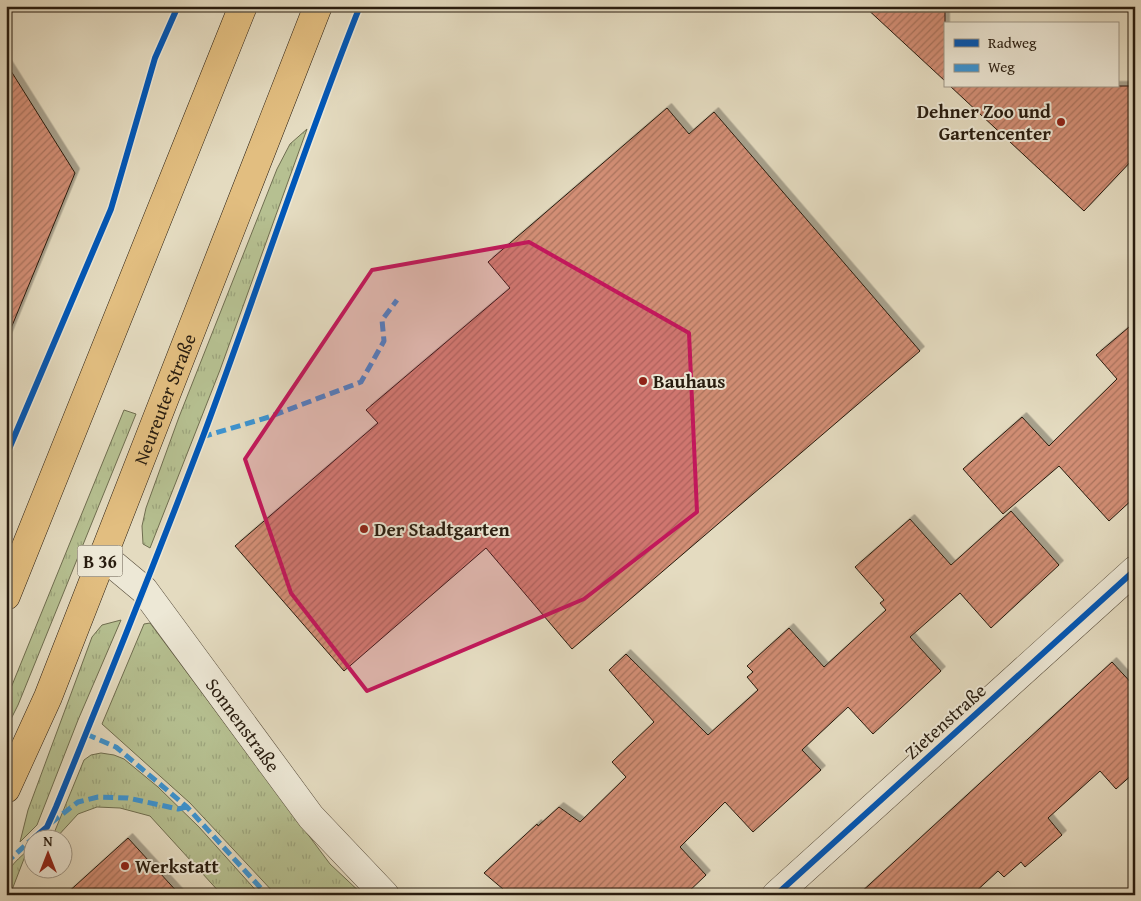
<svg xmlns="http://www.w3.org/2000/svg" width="1141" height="901" viewBox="0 0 1141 901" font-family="'Gentium Book Plus',serif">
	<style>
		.grass { fill: url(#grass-tufts); stroke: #6f6e50 }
		.building { fill: url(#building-hatch); stroke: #281c0f; filter: url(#shadow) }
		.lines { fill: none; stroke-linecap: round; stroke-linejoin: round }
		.street-casing { stroke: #574c3b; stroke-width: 29 }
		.primary-casing { stroke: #281c0f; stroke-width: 29 }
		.street { stroke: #ede8d6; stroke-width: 28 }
		.primary { stroke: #e2be80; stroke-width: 28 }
		.quiet { stroke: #3c94d2; stroke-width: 5; stroke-dasharray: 10 5; stroke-linecap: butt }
		.cycleway-casing { stroke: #ede8d6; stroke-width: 9 }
		.cycleway { stroke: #0057b8; stroke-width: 6 }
		.marked { fill: #c2185b; fill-opacity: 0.2; stroke: #c2185b; stroke-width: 4; stroke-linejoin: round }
		.poi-dot { fill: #8f2418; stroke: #ede8d6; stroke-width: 2 }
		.labels { text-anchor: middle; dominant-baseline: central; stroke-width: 4; stroke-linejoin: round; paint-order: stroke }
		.shield { fill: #ede8d6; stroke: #63594b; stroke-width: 1 }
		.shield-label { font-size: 18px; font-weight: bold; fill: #281c0f }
		.poi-label { font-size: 19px; font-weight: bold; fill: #281c0f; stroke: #ede8d6; text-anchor: start }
		.street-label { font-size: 19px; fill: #281c0f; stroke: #ede8d6 }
	</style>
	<defs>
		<pattern id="grass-tufts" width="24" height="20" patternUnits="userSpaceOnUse" patternTransform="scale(1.25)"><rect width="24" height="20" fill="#b6c091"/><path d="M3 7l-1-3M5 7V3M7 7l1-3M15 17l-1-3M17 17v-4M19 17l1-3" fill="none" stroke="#9ca47c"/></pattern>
		<pattern id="building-hatch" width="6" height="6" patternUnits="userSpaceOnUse" patternTransform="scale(1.25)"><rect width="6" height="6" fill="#d28e75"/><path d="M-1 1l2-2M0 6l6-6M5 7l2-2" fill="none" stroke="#aa735e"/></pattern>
		<filter id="shadow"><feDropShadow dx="4.5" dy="-4.5" stdDeviation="0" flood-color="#0004"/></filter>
	</defs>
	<rect width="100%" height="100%" fill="#e4dbc0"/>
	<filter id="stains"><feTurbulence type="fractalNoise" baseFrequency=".004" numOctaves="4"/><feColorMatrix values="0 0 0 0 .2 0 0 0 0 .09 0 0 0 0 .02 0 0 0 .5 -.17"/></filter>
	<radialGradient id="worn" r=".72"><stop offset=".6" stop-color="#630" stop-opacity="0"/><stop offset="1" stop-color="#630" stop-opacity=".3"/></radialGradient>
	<path class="grass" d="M307,129L220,370L150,548L143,544L142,526L146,508L179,417L277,169L290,144Z
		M124,410L136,414L18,705L6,729V700Z
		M121,620L78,720L37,825L20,842L28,810L92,637L102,625Z
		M150,623L330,864L363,895H276L190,803L102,724L144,624Z
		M101,753L114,755L124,759L158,787L199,827L260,895H222L150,816L120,808L97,807L78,814L56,838H52L84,760L91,755Z
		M27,851L10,895H6C6,870 9,867 27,851Z"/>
	<path class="building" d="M864,6H945V81Z
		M6,63L75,173L7,338H6Z
		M950,86H1135V157L1084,211Z
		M667,108L689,134L714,112L920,351L572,649L486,548L344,671L235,546L378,423L366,410L510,288L488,262Z
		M1135,322V497L1109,521L1059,466L1003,514L963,469L1022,417L1049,446L1117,379L1096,355Z
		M1011,511L1059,565L991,628L960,593L910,637L941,671L873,734L848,707L802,750L821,770L753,832L725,802L680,847L706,875L685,895H510L484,873L537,824L538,826L559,807L580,822L626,777L612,762L654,722L609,670L626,654L708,735L758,690L747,677L753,672L747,666L789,628L824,667L886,610L880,603L884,600L855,567L910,519L951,565Z
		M1112,662L1135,687V772L1116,789L1100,771L1048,818L1062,835L1025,867L1021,862L1004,877L998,871L972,895H858Z
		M128,838L180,895H65Z"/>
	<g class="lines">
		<defs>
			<g id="street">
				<path id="s1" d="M102,555L144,590L311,817L385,895"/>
				<path d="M776,895L1135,570"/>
			</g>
			<g id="primary">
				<path d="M6,596L243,6"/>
				<path id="s2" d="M6,789L48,697L318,6"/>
			</g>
		</defs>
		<use href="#street" class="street-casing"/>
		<use href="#primary" class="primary-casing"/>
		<use href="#street" class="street"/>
		<use href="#primary" class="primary"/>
		<path class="quiet" d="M202,437L269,417L361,382L384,341L382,320L397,300
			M86,734L116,747L187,807L267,895
			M51,823L78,802L98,797L128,798L178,809L187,807
			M6,863L32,839
			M382,895L383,893"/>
		<defs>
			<path id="cycleway" d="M6,456L111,209L155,58L178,6
				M34,838L47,827L56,807C106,685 155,562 202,439C256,295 303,149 360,6
				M776,895L1135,570"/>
		</defs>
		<use href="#cycleway" class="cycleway-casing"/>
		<use href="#cycleway" class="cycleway"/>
	</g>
	<path class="marked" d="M529,242L689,333L697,512L584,599L367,691L291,593L245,459L372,270Z"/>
	<g class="poi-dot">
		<circle cx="1061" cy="122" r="5"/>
		<circle cx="643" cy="381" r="5"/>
		<circle cx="364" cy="529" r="5"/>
		<circle cx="125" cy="866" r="5"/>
	</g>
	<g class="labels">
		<rect class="shield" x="77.5" y="545.5" width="45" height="31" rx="4"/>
		<g class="shield-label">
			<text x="100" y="561">B 36</text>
		</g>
		<g class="poi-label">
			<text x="1051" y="111" text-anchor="end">Dehner Zoo und<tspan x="1051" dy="22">Gartencenter</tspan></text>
			<text x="653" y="381">Bauhaus</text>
			<text x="374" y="529">Der Stadtgarten</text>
			<text x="135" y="866">Werkstatt</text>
		</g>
		<g class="street-label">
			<text stroke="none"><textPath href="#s2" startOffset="421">Neureuter Straße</textPath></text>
			<text transform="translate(945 721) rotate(-42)">Zietenstraße</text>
			<text stroke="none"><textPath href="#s1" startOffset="222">Sonnenstraße</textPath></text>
		</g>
	</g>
	<rect width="1141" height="901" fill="none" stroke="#e4dbc0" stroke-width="25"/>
	<rect x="8" y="8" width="1126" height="886" fill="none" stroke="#281c0f" stroke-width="2.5"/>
	<rect x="12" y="12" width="1116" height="876" fill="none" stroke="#281c0f"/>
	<rect x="944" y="22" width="175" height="65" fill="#ede8d6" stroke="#9e9686"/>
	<rect x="954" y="39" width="25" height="8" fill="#0057b8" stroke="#9e9686"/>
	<text x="988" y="48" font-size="15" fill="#281c0f">Radweg</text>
	<rect x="954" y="64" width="25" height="8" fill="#3c94d2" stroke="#9e9686"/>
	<text x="988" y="72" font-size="15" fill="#281c0f">Weg</text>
	<g transform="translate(48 854)"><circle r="24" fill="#ede8d6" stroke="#9e9686"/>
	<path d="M0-4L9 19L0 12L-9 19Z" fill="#8f2418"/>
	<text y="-8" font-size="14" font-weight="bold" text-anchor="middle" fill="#281c0f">N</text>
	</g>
	<rect width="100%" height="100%" filter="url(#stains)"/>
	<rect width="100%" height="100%" fill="url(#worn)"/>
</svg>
